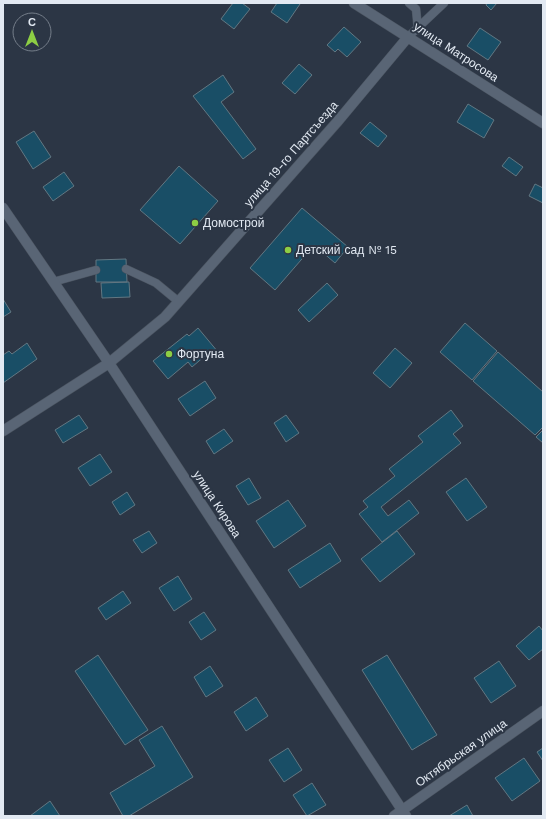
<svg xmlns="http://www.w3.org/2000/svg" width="546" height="819" viewBox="0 0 546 819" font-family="'Work Sans',sans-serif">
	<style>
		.building { fill: #194e66; stroke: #627782 }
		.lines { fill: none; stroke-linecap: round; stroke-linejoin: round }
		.lane-casing { stroke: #4a535f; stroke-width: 9 }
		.street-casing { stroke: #4a535f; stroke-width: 11 }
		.lane { stroke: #596575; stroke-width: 8 }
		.street { stroke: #596575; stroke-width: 10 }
		.poi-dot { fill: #8dce44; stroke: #2c3645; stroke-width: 1.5 }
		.labels { text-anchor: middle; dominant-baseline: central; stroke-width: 4; stroke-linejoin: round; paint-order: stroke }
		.street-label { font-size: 12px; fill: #e2e9f2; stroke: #2c3645 }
		.poi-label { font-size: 12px; fill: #e2e9f2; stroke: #2c3645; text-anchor: start }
	</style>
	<rect width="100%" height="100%" fill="#2c3645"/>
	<path class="building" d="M233,3H242L250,9L234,29L221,19Z
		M277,3H298L300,4L287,23L271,12Z
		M487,3H497L491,10L486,5Z
		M344,27L361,42L347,57L338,49L335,52L327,45Z
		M480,28L501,42L488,60L467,46Z
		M299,64L312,75L295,94L282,83Z
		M223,75L234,92L221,102L256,149L243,159L193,96Z
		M468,104L494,120L484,138L457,122Z
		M370,122L387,136L378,147L360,133Z
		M34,131L51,157L33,169L16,142Z
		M509,157L523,167L516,176L502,166Z
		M179,166L218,201L180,244L140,210Z
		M64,172L74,186L53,201L43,187Z
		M535,184L543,188V203L529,196Z
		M302,208L348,247L335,263L314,245L275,290L250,268Z
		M126,259L127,282H96V260Z
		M129,282L130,297L102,298L101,283Z
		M327,283L338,295L309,322L298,310Z
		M3,299L11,312L3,317Z
		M465,323L497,351L472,380L440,352Z
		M198,328L218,352L210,359L206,355L192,367L188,362L168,379L153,361L187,334L189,336Z
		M27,343L37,359L3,383V355L9,351L12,354Z
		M395,348L412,363L390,388L373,373Z
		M498,352L543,392V427L535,435L473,381Z
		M205,381L216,398L190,416L178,399Z
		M451,410L463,426L453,434L461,443L381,507L388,516L409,500L419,513L382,542L359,514L368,507L363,501L395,476L389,469L423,442L418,436Z
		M79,415L88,428L63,443L55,430Z
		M286,415L299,433L286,442L274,423Z
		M224,429L233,441L214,454L206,441Z
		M543,430V443L536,437Z
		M100,454L112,472L90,486L78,468Z
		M249,478L261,498L248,505L236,486Z
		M466,478L487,507L467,521L446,492Z
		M127,492L135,505L120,515L112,502Z
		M288,500L306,526L274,548L256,521Z
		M149,531L157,543L142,553L133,540Z
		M397,531L415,554L380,582L361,559Z
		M330,543L341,561L300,588L288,570Z
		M178,576L192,599L174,611L159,588Z
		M123,591L131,603L106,620L98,608Z
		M204,612L216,630L201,640L189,622Z
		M539,626L543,631V649L529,660L516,646Z
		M98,655L148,730L125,745L75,671Z
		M387,655L437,735L412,750L362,670Z
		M499,661L516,686L491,703L474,678Z
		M210,666L223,686L206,697L194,677Z
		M256,697L268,716L246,731L234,712Z
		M162,726L193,777L129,816H123L110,793L155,766L139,740Z
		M288,748L302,770L284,782L269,760Z
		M543,748V761L537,752Z
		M524,758L540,781L512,801L495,778Z
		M312,783L326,805L307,816L293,795Z
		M50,801L60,816H30Z
		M467,805L473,816H449Z"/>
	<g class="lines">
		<defs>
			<path id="lane" d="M409,3L416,9L418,30
				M408,37L444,3
				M126,269L156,283L179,302
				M53,282L96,270"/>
			<path id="street" d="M354,3L543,123
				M3,208L109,363L406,816
				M3,431L109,363L165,317L338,121L408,37
				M394,816L543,711"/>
		</defs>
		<use href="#lane" class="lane-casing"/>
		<use href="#street" class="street-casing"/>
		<use href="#lane" class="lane"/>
		<use href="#street" class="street"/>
	</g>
	<g class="poi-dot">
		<circle cx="195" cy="223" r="4"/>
		<circle cx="288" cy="250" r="4"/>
		<circle cx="169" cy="354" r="4"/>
	</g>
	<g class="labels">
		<g class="street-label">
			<text transform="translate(456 52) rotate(33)">улица Матросова</text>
			<text transform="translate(291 154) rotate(-49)">улица 19-го Партсъезда</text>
			<text transform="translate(217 504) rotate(57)">улица Кирова</text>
			<text transform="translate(461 753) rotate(-35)">Октябрьская улица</text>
		</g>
		<g class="poi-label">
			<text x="203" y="223">Домострой</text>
			<text x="296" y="250">Детский сад № 15</text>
			<text x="177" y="354">Фортуна</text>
		</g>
	</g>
	<rect width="546" height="819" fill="none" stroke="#e2e9f2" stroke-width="8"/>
	<g transform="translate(32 32)"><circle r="19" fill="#2c3645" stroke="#757e8a"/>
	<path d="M0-3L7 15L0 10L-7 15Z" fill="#8dce44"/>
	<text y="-6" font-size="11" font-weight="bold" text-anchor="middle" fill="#e2e9f2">С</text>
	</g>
</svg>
